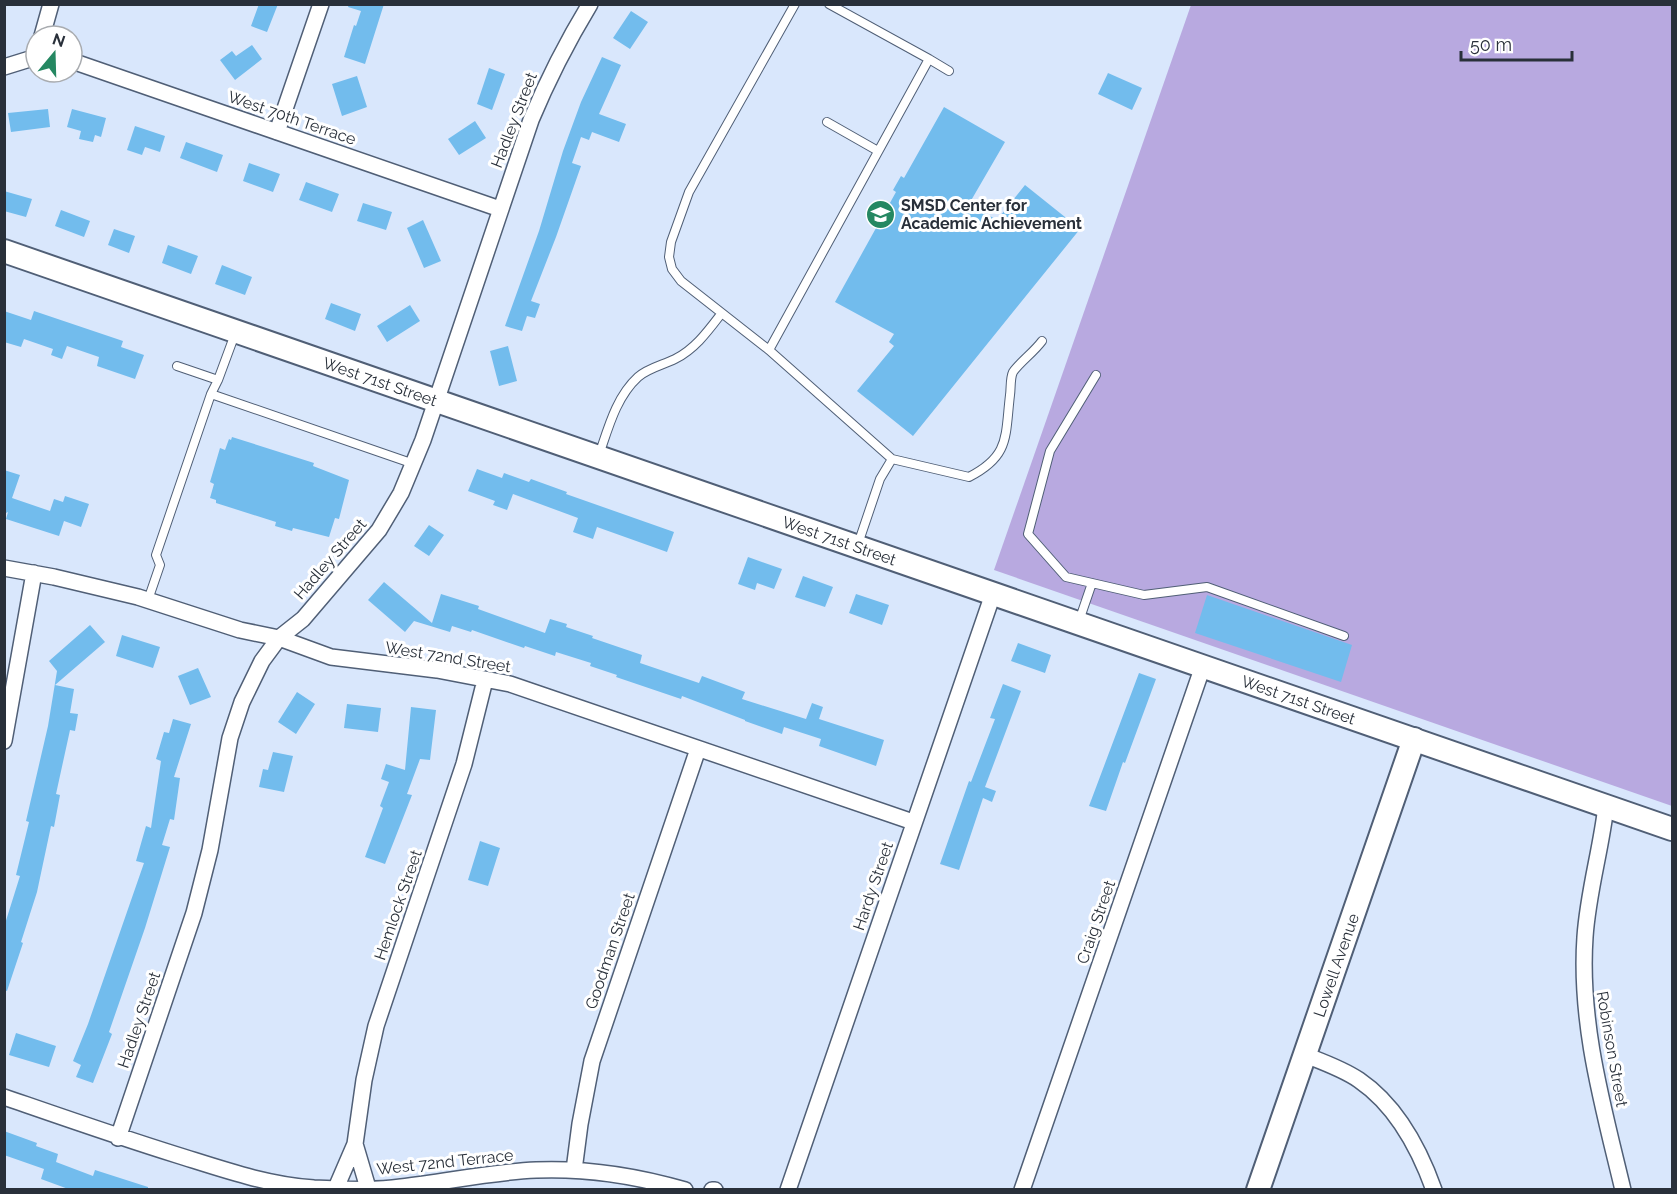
<svg xmlns="http://www.w3.org/2000/svg" width="1677" height="1194" viewBox="0 0 1677 1194" font-family="Raleway,sans-serif">
	<style>
		.green { fill: #b8a9e0 }
		.building { fill: #72bced }
		.lines { fill: none; stroke-linecap: round; stroke-linejoin: round }
		.lane-casing { stroke: #505f76; stroke-width: 10 }
		.street-casing { stroke: #505f76; stroke-width: 18 }
		.secondary-casing { stroke: #505f76; stroke-width: 26 }
		.lane { stroke: #fff; stroke-width: 8 }
		.street { stroke: #fff; stroke-width: 15 }
		.secondary { stroke: #fff; stroke-width: 22 }
		.labels { text-anchor: middle; dominant-baseline: central; stroke-width: 6; stroke-linejoin: round; paint-order: stroke }
		.street-label { font-size: 16px; fill: #29303a; stroke: #fff }
		.poi-label { font-size: 16px; font-weight: bold; fill: #29303a; stroke: #fff; text-anchor: start }
	</style>
	<rect width="100%" height="100%" fill="#d9e7fc"/>
	<path class="green" d="M1191,5H1672V806L994,570Z"/>
	<path class="building" d="M259,4H278L267,32L251,26Z
		M349,4H384L365,64L344,57L354,25L356,26L361,11L348,7Z
		M631,11L648,22L630,49L613,38Z
		M252,45L262,59L235,80L220,60L232,51L236,56Z
		M602,57L621,65L599,114L626,124L619,142L592,132L589,140L581,137L572,163L581,166L556,237L531,301L540,304L535,318L527,316L522,331L505,326L539,231L563,151L581,102Z
		M489,68L505,74L492,110L477,104Z
		M1108,73L1142,88L1132,110L1098,94Z
		M357,76L367,107L342,116L332,84Z
		M944,107L1005,142L969,204L997,220L1025,185L1080,229L913,436L857,391L894,346L889,342L894,334L835,302L896,192L893,190L901,176L904,178Z
		M48,109L50,127L11,132L8,113Z
		M72,109L106,118L101,137L95,135L93,142L79,139L81,131L67,127Z
		M475,121L486,138L459,155L448,139Z
		M135,126L165,136L160,152L145,147L142,155L127,150Z
		M186,142L223,155L217,172L180,158Z
		M249,163L280,174L273,192L243,181Z
		M306,182L339,194L332,212L299,200Z
		M4,191L32,199L26,217L4,211Z
		M363,203L392,212L386,230L357,221Z
		M61,210L90,221L84,237L55,226Z
		M423,220L441,261L424,268L407,228Z
		M114,229L135,236L129,253L108,245Z
		M168,245L198,256L191,274L162,263Z
		M222,265L252,277L245,295L215,284Z
		M331,303L361,314L355,331L325,319Z
		M410,305L420,321L387,342L377,326Z
		M4,311L31,320L34,311L123,341L121,347L144,355L135,379L97,366L99,357L67,346L62,359L51,355L53,349L24,339L21,347L4,342Z
		M508,346L517,381L499,386L490,351Z
		M232,437L314,463L313,466L349,480L339,519L335,518L329,537L293,528L292,531L275,526L276,522L216,503V500L210,498L214,484L210,482L220,448L225,450L229,439L231,440Z
		M477,469L502,478L504,473L529,482L531,479L567,492L566,494L674,532L667,552L597,527L593,539L573,532L578,518L513,494L507,510L493,505L495,501L468,491Z
		M4,470L20,475L12,498L50,511L54,499L63,502L65,496L89,504L81,527L64,521L59,536L6,519L8,512L4,514Z
		M429,525L444,535L429,556L414,546Z
		M748,557L782,569L774,589L757,583L755,590L738,584Z
		M803,576L833,587L825,607L795,597Z
		M384,582L432,623L441,594L479,606L478,609L545,633L550,619L567,624L566,627L593,636L592,638L642,655L640,663L699,683L702,676L745,692L742,699L806,719L812,703L823,707L819,719L884,740L876,766L819,746L821,739L784,727L782,734L745,721V720L682,696L681,699L616,677L617,675L590,666L591,663L556,652L555,656L525,646L524,648L472,630L471,632L452,626L450,632L414,621L405,632L368,600Z
		M856,594L889,605L882,625L849,613Z
		M1207,595L1352,645L1341,682L1195,633Z
		M90,625L105,642L55,685L74,689L70,713L78,714L75,731L70,730L56,794L60,795L54,827L51,826L37,892L21,942L23,943L7,991L4,990V927L20,876L16,875L29,822L26,821L48,726L57,671L49,661Z
		M122,635L160,647L153,668L116,656Z
		M1018,643L1051,655L1045,673L1011,661Z
		M198,668L211,697L190,705L178,676Z
		M1139,673L1156,679L1125,763L1123,762L1106,811L1089,806Z
		M1003,684L1021,691L985,787L996,791L992,802L983,798L959,870L940,864L969,781L971,782L995,719L990,718Z
		M297,692L315,704L296,734L278,722Z
		M347,704L381,708L378,732L344,728Z
		M411,707L436,710L430,760L420,759L407,794L412,795L385,864L365,857L383,808L380,806L389,782L381,779L386,764L405,770Z
		M173,719L191,724L174,777L180,778L174,820L170,819L162,845L170,847L145,928L109,1032L112,1034L93,1083L76,1077L81,1065L73,1061L88,1024L144,863L136,861L146,826L151,828L161,761L156,759L164,732L169,733Z
		M273,752L293,756L284,792L259,787L263,769L268,770Z
		M480,841L500,848L488,886L468,880Z
		M16,1033L56,1046L49,1067L9,1055Z
		M4,1131L37,1143L36,1146L58,1154L56,1162L93,1176L95,1170L148,1187V1190H71L41,1179L44,1169L4,1155Z"/>
	<g class="lines">
		<defs>
			<path id="lane" d="M795,4L689,192L671,242L669,257L672,269L681,281L769,350L929,59L829,4
				M929,59L949,71
				M827,122L878,151
				M769,350L892,459L880,479L858,544
				M177,366L218,380
				M1096,375L1050,451L1028,534L1066,577L1144,595L1207,587L1344,636
				M211,394L218,380L235,334
				M599,455C608,429 616,397 638,377C648,368 663,365 675,359C695,349 708,331 721,314
				M892,459L969,477C1010,456 1005,437 1010,395C1011,389 1010,378 1013,372C1020,362 1034,352 1042,341
				M148,600L160,565L156,555L211,394L414,464
				M1079,621L1092,583"/>
			<path id="street" d="M42,36L51,4
				M72,61L500,209
				M4,67L33,58L36,51
				M277,132L321,4
				M4,568L54,577L138,597L240,630L279,638L331,657L437,670L510,684L913,822
				M4,741L34,573
				M1606,806C1601,850 1588,892 1585,937C1579,1023 1603,1106 1623,1190
				M1305,1055C1323,1062 1343,1069 1359,1080C1397,1106 1419,1148 1434,1190
				M4,1097C62,1117 119,1137 177,1155C222,1169 267,1185 314,1188C343,1189 373,1191 401,1187C446,1182 491,1172 536,1170C586,1168 637,1176 685,1190
				M118,1138L194,913L210,850L230,738L242,702L262,661L279,638L303,619L379,530L401,493L423,440L531,120C548,79 567,42 590,4
				M355,1144L368,1188
				M574,1170L580,1124L592,1061L698,749
				M336,1188L355,1144L364,1080L376,1026L464,764L485,680
				M712,1190H715
				M788,1190L993,594
				M1022,1190L1203,666"/>
			<g id="secondary">
				<path id="s1" d="M4,251L1672,829"/>
				<path id="s2" d="M1258,1190L1414,739"/>
			</g>
		</defs>
		<use href="#lane" class="lane-casing"/>
		<use href="#street" class="street-casing"/>
		<use href="#secondary" class="secondary-casing"/>
		<use href="#lane" class="lane"/>
		<use href="#street" class="street"/>
		<use href="#secondary" class="secondary"/>
	</g>
	<defs>
		<symbol id="school-disc" viewBox="-11 -11 22 22"><circle r="9.5" fill="#258862" stroke="#fff"/><path d="M0-5L7-2L0 1L-7-2ZM-4 1L0 2.5L4 1V4Q0 6-4 4Z" fill="#fff"/></symbol>
	</defs>
	<g fill-rule="evenodd">
		<use href="#school-disc" x="864" y="198" width="33" height="33"/>
	</g>
	<g class="labels">
		<g class="street-label">
			<text transform="translate(292 118) rotate(19)">West 70th Terrace</text>
			<text transform="translate(514 120) rotate(-69)">Hadley Street</text>
			<text stroke="none"><textPath href="#s1" startOffset="398">West 71st Street</textPath></text>
			<text stroke="none"><textPath href="#s1" startOffset="884">West 71st Street</textPath></text>
			<text transform="translate(330 559) rotate(-49)">Hadley Street</text>
			<text transform="translate(448 657) rotate(9)">West 72nd Street</text>
			<text stroke="none"><textPath href="#s1" startOffset="1370">West 71st Street</textPath></text>
			<text transform="translate(873 886) rotate(-71)">Hardy Street</text>
			<text transform="translate(398 905) rotate(-71)">Hemlock Street</text>
			<text transform="translate(1096 922) rotate(-71)">Craig Street</text>
			<text transform="translate(610 951) rotate(-71)">Goodman Street</text>
			<text stroke="none"><textPath href="#s2" startOffset="238">Lowell Avenue</textPath></text>
			<text transform="translate(139 1020) rotate(-71)">Hadley Street</text>
			<text transform="translate(1612 1049) rotate(80)">Robinson Street</text>
			<text transform="translate(445 1162) rotate(-6)">West 72nd Terrace</text>
		</g>
		<g class="poi-label">
			<text x="901" y="205">SMSD Center for<tspan x="901" dy="18">Academic Achievement</tspan></text>
		</g>
	</g>
	<rect width="1677" height="1194" fill="none" stroke="#29303a" stroke-width="12"/>
	<g transform="translate(54 54) rotate(19)"><circle r="28" fill="#ffffff" stroke="#a9acb0" stroke-width="1.5"/>
	<path d="M0-4.5L10 22L0 15L-10 22Z" fill="#258862"/>
	<text y="-9" font-size="16" font-weight="bold" text-anchor="middle" fill="#29303a">N</text>
	</g>
	<path d="M1461 51v9h111v-9" fill="none" stroke="#29303a" stroke-width="3"/>
	<text x="1470" y="51" font-size="18" fill="#29303a" stroke="#ffffff" stroke-width="4.5" paint-order="stroke">50 m</text>
</svg>
